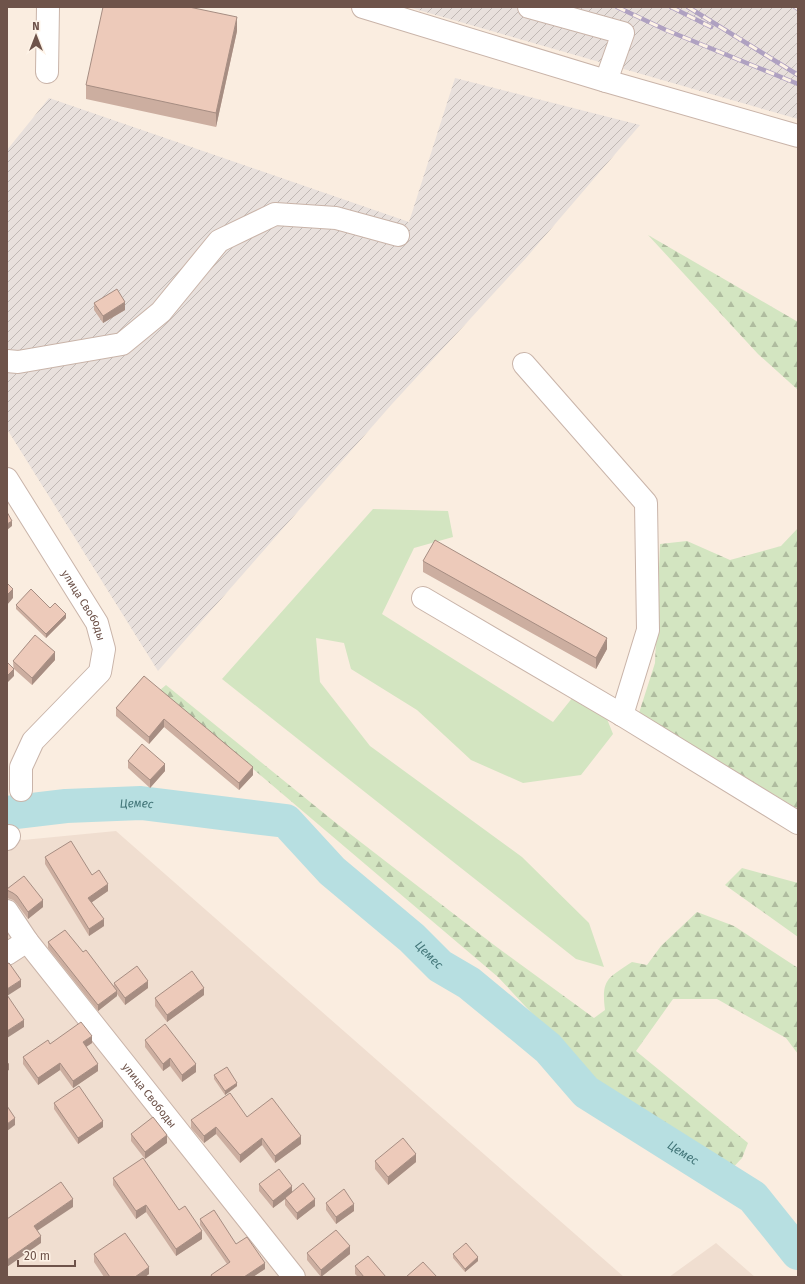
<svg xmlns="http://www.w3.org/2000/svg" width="805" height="1284" viewBox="0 0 805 1284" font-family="'Fira Sans',sans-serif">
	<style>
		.residential { fill: #f0ded0 }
		.industrial { fill: url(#industrial-furrows) }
		.grass { fill: #d3e5c1 }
		.forest { fill: url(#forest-firs) }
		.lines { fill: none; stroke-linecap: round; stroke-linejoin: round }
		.river { stroke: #b7dfe1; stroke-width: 34 }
		.minor-casing { stroke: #c9b4a9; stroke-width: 24 }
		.minor { stroke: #fff; stroke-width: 22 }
		.rail-casing { stroke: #afa1c1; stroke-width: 4.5 }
		.rail { stroke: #fdf2e6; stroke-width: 3; stroke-dasharray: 9; stroke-linecap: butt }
		.wall { fill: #ccaea0 }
		.shaded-wall { fill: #a68d82 }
		.building { fill: #edcaba; stroke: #a68d82 }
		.labels { text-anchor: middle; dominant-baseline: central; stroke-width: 3.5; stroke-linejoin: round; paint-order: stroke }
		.street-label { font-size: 11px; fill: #6e534a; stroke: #fdf2e6 }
		.water-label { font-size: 12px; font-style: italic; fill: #437679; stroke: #fdf2e6 }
	</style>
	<defs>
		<pattern id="industrial-furrows" width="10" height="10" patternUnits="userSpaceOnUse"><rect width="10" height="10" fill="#e8e0dc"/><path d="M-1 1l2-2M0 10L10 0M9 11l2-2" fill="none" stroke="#c0b8b4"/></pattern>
		<pattern id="forest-firs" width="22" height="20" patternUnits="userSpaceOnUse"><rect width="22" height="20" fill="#d3e5c1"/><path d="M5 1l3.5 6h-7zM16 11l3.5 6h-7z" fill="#afbc9f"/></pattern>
	</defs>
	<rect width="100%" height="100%" fill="#faede0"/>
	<path class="residential" d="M116,831L624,1277H7V837L23,840Z
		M716,1243L755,1277H669Z"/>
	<path class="industrial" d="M408,7H798V119Z
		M455,78L640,125L526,258L392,404L158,671L7,429V150L49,98L409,222Z"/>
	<path class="grass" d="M373,509L448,511L453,537L414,548L382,614L553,722L573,697L607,719L613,734L581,775L523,783L471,760L417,710L351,669L344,643L316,638L320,682L370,746L522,857L589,923L604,967L576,959L222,679Z"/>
	<path class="forest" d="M648,235L798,322V390L758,354Z
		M798,528V809L639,713L655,663L660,544L687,541L730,560L781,546Z
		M166,685L336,823L494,945L594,1018L605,1010C601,979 608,978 632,962L647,965L661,946L697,912L734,926L798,968V1054L786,1038L717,999H673L636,1051L748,1143L742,1158L727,1174L593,1084L540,1022L498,977L160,690Z
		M742,868L798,883V937L725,885Z"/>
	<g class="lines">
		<path class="river" id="s1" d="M7,813L66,806L141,803L286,821L332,871L412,938L440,966L469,983L548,1048L586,1092L753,1197L798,1253"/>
		<defs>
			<g id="minor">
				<path d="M363,7L606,81L798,136"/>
				<path d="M529,7L623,33L606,81"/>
				<path d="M47,72L48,7"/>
				<path d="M7,361L18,362L122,344L161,312L219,241L275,214L336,218L398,235"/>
				<path d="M524,364L646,503L648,630L622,715"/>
				<path id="s2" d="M7,479L97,623L104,649L100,672L33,741L21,767V790"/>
				<path d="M423,598L622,715L798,823"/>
				<path d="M7,839L9,836"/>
				<path id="s3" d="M7,911L27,941L294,1277"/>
				<path d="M7,954L27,941"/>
			</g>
		</defs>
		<use href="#minor" class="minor-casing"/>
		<use href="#minor" class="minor"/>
		<defs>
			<path id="rail" d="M617,7L666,30L798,84
				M671,7L711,27
				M688,7L798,75
				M795,7L798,9"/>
		</defs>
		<use href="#rail" class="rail-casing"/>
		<use href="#rail" class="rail"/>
	</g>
	<path class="wall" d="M237,31L216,127L86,99V85Z
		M94,303L125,310L103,323L94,310Z
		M423,561L607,649L596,669L423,572Z
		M16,605L50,608L66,618L46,638L16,609Z
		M55,660L32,685L14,669V676L13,661Z
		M144,676L253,775L239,790L164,727L149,744L116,716V708Z
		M128,761L165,771L150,788L128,768Z
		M45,857L92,875L108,891L92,902L104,926L89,936L45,864Z
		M7,889L43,907L28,919L17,904L13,900L7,898Z
		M48,942L83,952L114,986V983L148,988L125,1005L117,994V996L98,1011L48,948Z
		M204,995L167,1022L155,1006V998Z
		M145,1040L196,1072L182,1082L170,1066L163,1071L145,1047Z
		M92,1043L86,1047L98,1071L73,1088L60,1070L38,1085L23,1064V1057L50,1044Z
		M214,1075L237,1086L225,1095L214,1079Z
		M54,1103L103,1127L78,1144L54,1109Z
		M247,1117L301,1144L275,1163L262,1145L240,1163L216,1134L204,1143L191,1128V1120Z
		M131,1134L167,1143L145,1159L131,1141Z
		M375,1161L416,1162L388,1185L375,1169Z
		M113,1178L179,1210L202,1239L176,1256L146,1212L136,1219L113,1185Z
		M259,1184L292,1192L315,1206L297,1220L285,1205V1199L273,1208L259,1191Z
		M326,1203L354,1211L336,1224L326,1210Z
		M200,1219L236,1244L265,1269L253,1277H211V1275L227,1264L200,1225Z
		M307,1253L350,1254L321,1277L307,1260Z
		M94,1254L149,1274L145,1277H104L94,1262Z
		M453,1254L478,1261L465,1272L453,1258Z
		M355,1266L386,1277H358L355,1274Z"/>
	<path class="shaded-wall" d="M237,17V31L216,127V113Z
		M125,302V310L103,323V316Z
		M12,521V526L7,530V524Z
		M13,589V598L7,605V595Z
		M66,614V618L46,638V634Z
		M607,638V649L596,669V658Z
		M55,652V660L32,685V678Z
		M14,669V676L7,683V676Z
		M164,719V727L149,744V737Z
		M165,764V771L150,788V780Z
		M253,767V775L239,790V783Z
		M108,884V891L88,905V898Z
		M43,900V907L28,919V912Z
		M104,919V926L89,936V929Z
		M21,980V987L7,996V989Z
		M148,981V988L125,1005V998Z
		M204,988V995L167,1022V1015Z
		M117,991V996L98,1011V1005Z
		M24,1020V1027L7,1038V1031Z
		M92,1036V1043L83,1049V1042Z
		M170,1058V1066L163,1071V1064Z
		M9,1063V1070L7,1071V1064Z
		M60,1063V1070L38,1085V1078Z
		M98,1064V1071L73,1088V1081Z
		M196,1064V1072L182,1082V1075Z
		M237,1083V1086L225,1095V1091Z
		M15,1118V1125L7,1131V1124Z
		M103,1121V1127L78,1144V1138Z
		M216,1127V1134L204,1143V1136Z
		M167,1135V1143L145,1159V1152Z
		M301,1136V1144L275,1163V1156Z
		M262,1138V1145L240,1163V1155Z
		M416,1154V1162L388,1185V1177Z
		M292,1186V1194L285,1198V1199L273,1208V1201Z
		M73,1199V1207L34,1233V1226Z
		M315,1199V1206L297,1220V1213Z
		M354,1204V1211L336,1224V1217Z
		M146,1205V1212L136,1219V1211Z
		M202,1231V1239L176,1256V1249Z
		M41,1236V1243L7,1267V1260Z
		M350,1246V1254L321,1277V1270Z
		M478,1257V1261L465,1272V1269Z
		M265,1263V1269L253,1277H244Z
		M149,1267V1274L145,1277H135Z"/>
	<path class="building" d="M103,7H189L237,17L216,113L86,85Z
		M117,289L125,302L103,316L94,303Z
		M7,512L12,521L7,524Z
		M435,540L607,638L596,658L423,561Z
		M7,583L13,589L7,595Z
		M31,589L50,608L55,603L66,614L46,634L16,605Z
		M35,635L55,652L32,678L13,661Z
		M7,662L14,669L7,676Z
		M144,676L253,767L239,783L164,719L149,737L116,708Z
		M142,744L165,764L150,780L128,761Z
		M71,841L92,875L99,870L108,884L88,898L104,919L89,929L45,857Z
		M24,876L43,900L28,912L17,896L13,893L7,890V889Z
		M65,930L83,952L86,950L117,991L98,1005L48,942Z
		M9,963L21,980L7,989V964Z
		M137,966L148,981L125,998L114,983Z
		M192,971L204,988L167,1015L155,998Z
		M7,995L24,1020L7,1031Z
		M81,1022L92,1036L83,1042L98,1064L73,1081L60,1063L38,1078L23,1057L48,1040L50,1044Z
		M165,1024L196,1064L182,1075L170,1058L163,1064L145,1040Z
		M227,1067L237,1083L225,1091L214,1075Z
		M79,1086L103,1121L78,1138L54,1103Z
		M230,1093L247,1117L272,1098L301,1136L275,1156L262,1138L240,1155L216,1127L204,1136L191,1120Z
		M7,1106L15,1118L7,1124Z
		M153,1117L167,1135L145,1152L131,1134Z
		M403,1138L416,1154L388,1177L375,1161Z
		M143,1158L179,1210L185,1206L202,1231L176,1249L146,1205L136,1211L113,1178Z
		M279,1169L292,1186L273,1201L259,1184Z
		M61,1182L73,1199L34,1226L41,1236L7,1260V1219Z
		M303,1183L315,1199L297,1213L285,1198Z
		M344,1189L354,1204L336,1217L326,1203Z
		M214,1210L236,1244L247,1237L265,1263L244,1277H212L211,1275L230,1262L200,1219Z
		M336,1230L350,1246L321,1270L307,1253Z
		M125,1233L149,1267L135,1277H110L94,1254Z
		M466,1243L478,1257L465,1269L453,1254Z
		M368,1256L386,1277H364L355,1266Z
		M423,1262L437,1277H406Z"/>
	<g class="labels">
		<g class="street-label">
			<text stroke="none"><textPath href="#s2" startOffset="148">улица Свободы</textPath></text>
			<text stroke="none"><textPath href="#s3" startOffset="233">улица Свободы</textPath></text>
		</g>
		<g class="water-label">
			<text stroke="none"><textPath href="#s1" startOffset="130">Цемес</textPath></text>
			<text stroke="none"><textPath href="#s1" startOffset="477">Цемес</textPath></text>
			<text stroke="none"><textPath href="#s1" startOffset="801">Цемес</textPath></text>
		</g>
	</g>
	<rect width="805" height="1284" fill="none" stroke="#6e534a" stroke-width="16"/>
	<g transform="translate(36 36)" stroke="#fdf2e6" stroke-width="3" paint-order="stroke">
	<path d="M0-3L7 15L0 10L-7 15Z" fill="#6e534a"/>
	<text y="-6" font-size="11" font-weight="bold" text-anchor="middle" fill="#6e534a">N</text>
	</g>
	<path d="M18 1260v6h57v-6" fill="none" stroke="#6e534a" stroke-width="2"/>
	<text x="24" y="1260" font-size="12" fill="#6e534a" stroke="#fdf2e6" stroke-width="3" paint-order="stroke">20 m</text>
</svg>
